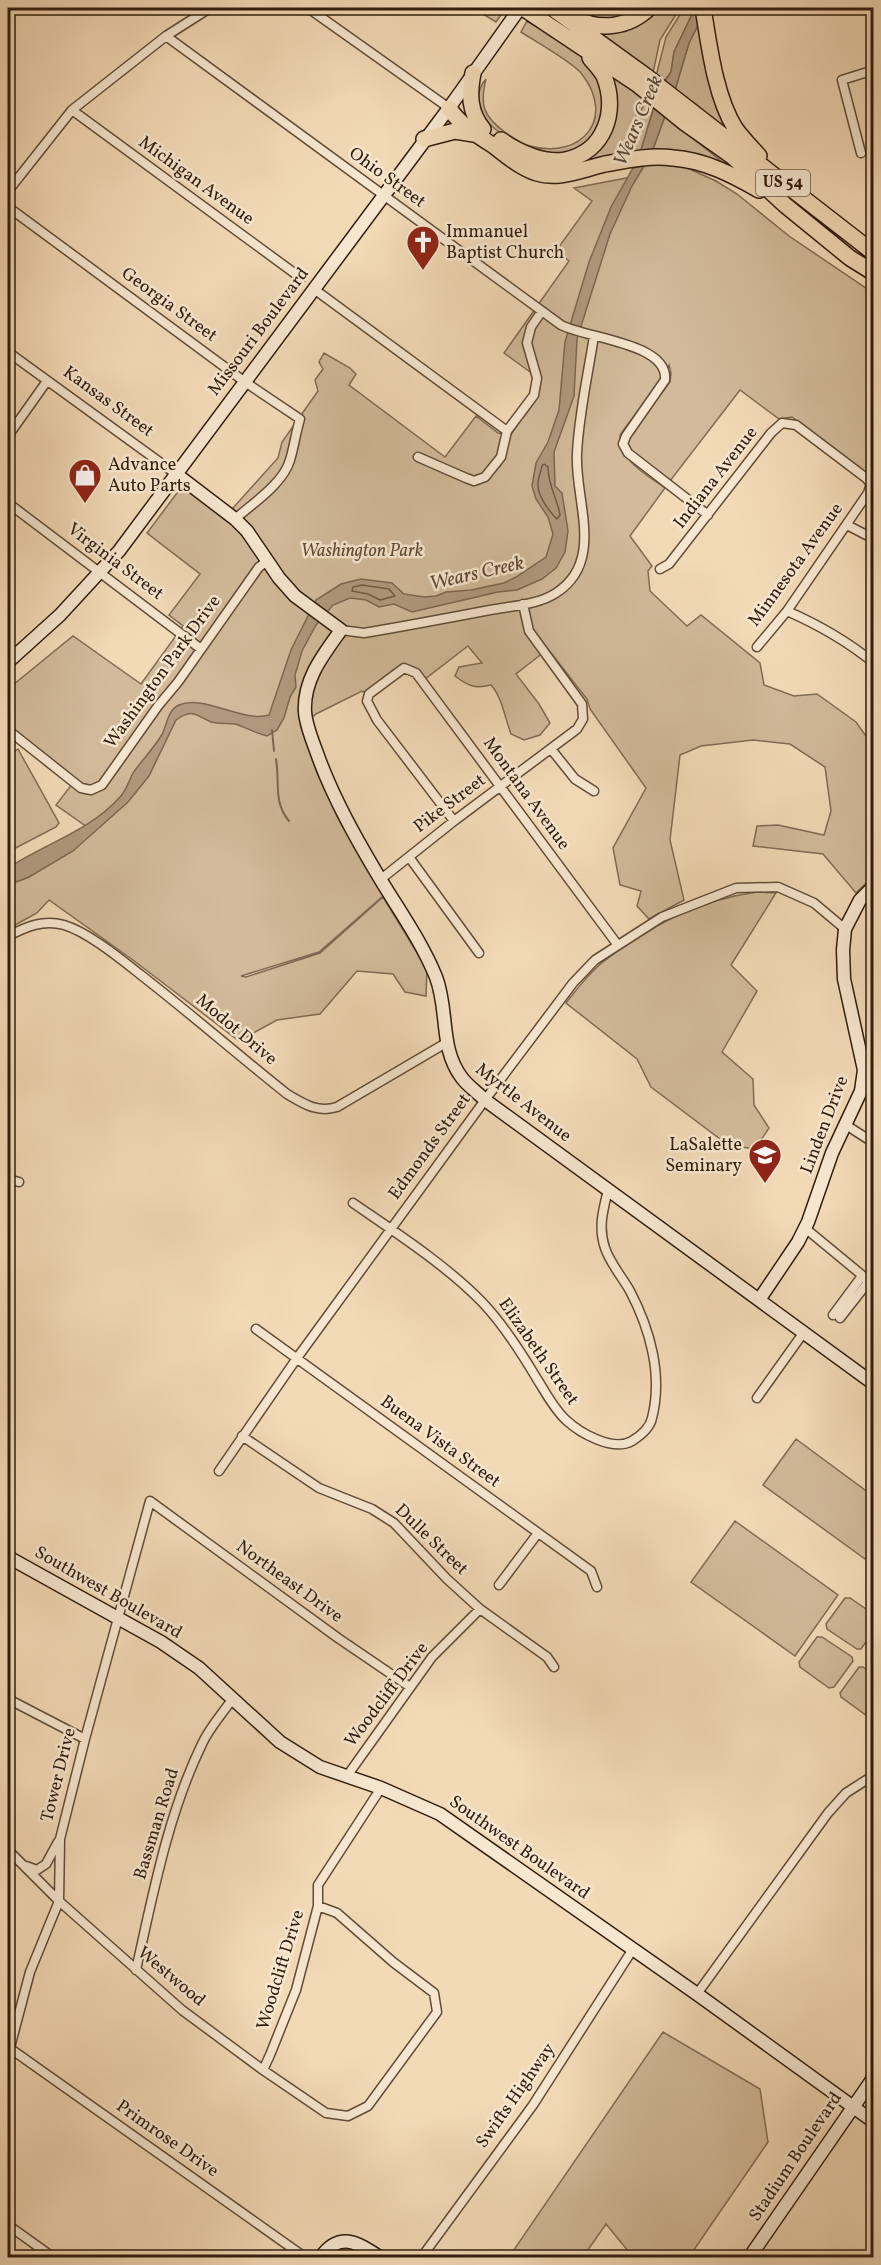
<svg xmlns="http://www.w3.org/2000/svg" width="881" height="2265" viewBox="0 0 881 2265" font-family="Vollkorn,serif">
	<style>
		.green { fill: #d2ba9a; stroke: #816b54; stroke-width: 1.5 }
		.water { fill: #b1997d; stroke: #7d6750; stroke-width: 1.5 }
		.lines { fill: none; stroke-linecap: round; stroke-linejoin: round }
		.shore { stroke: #705a45; stroke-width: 1.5 }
		.stream { stroke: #7d6750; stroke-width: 2 }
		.street-casing { stroke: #614c38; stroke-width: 11 }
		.secondary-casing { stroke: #301c0d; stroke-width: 15 }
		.highway-casing { stroke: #301c0d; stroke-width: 18 }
		.street { stroke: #f7e7d0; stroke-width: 8 }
		.secondary { stroke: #f7e7d0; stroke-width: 12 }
		.highway { stroke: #f3dab7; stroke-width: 15 }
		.labels { text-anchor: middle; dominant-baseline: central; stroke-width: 5; stroke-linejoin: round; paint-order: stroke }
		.shield { fill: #f7e7d0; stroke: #6c5948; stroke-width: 1.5 }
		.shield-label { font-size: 16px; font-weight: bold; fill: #301c0d }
		.street-label { font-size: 18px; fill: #301c0d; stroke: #f7e7d0 }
		.poi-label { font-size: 18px; fill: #301c0d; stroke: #f7e7d0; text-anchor: start }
		.park-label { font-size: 18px; font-style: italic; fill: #614b37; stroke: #f7e7d0 }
		.water-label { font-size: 20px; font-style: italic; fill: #5d4834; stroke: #f7e7d0 }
	</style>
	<rect width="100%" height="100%" fill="#f3dab7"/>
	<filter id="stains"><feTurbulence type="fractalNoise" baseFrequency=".00333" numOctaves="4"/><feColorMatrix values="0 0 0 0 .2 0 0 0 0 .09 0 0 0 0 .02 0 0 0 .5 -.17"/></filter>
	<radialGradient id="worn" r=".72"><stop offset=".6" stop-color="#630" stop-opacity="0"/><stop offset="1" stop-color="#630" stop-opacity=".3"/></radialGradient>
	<path class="green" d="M473,8H506L496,22Z
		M566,8H639C615,24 591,23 566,8Z
		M655,8H680L660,40L653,73L594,30Z
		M684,8H695L674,52L671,72L664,82L656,76L666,37Z
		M701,19L735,137L693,102L691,103L675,90L689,43Z
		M527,21C543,31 578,49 588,62C599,75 603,88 602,104C600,158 544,166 507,138C498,131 489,126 484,117C477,105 476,90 486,79C479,106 484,117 506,133C514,138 521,144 530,146C582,160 617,118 581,73C572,62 535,41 521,32Z
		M608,73L642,98L624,153L571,168L605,138Z
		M645,100L654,107L641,150L629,152L635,127Z
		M665,116L726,165L686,153L653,149Z
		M648,161L685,167L716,181L737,194L789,236L873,293V484L870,478L792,417L779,419L740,390L670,481L632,451L628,444L630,435L670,382L671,373L669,365L662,378L620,435C620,462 646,474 665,488L630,536L652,566L648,571L650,591L687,626L701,615L760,663L764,685L794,696L817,694L856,722L873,746V876L856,893L823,854L753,846L757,826L778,825L824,835L831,811L825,767L790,744L753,740L701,746L680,755L670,840L684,900L649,919L637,906L641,891L620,885L613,848L646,788L590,709L587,699L548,649L516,674L539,704L550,723L540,735L524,740L511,734C505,718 502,697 491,685C475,689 468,686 455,676L459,667L482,663L468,646L425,679L410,668L376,684L365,693L362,691L316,714L301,727L317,773L338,818L383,896L319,952L241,976L246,977L320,953L383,897L427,969L426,996L405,992L393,974L357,971L320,1014L277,1020L239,1041L133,960L49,900L37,913L8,929V885L29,877L94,832L56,805L76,779L8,725V689L73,636L141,684L183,626L169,615L200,574L147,533L180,489L184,488L224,518L278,458L282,442L318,391L315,380L323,369L319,362L324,353L350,368L356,374L349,385L445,457L476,416L498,433L511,435C523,414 538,406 541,380L504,353L569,261L556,251L592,201L574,188L637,176Z
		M18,749L59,823L56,827L8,852V756Z
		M757,892L776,893L731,965L757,991L722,1052L753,1079L754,1105L769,1128L755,1149L728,1145L651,1087L637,1059L566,1003C577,989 589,973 603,962C646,927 702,899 757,892Z
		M796,1439L873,1496V1547L865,1559L763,1485Z
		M735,1521L838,1595L795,1656L691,1582Z
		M845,1598H850L873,1614V1632L861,1649H857L827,1629L826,1624Z
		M817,1637H822L852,1657L853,1661L834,1687L829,1688L800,1667L799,1662Z
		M859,1667H863L873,1674V1718H870L841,1697L840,1693Z
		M663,2032L760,2089L768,2142L689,2257H633L606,2224L583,2257H509Z"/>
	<path class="water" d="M695,8H699L701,19L689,43L675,90L664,82L671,72L674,52Z
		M654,107L665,116L653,149L641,150Z
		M644,166L632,186L610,234L577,339L574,396L554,452L555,486L562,493L568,531L565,552L556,568L542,579L517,590L498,592L412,612L394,604L379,607L366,600L350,598L333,605L316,625L302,651L295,675L296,687L290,697L284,718L277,730L267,736C255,733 245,727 235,724C228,723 218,724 211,722C195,715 193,708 176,720L149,776L128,802L73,851L29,877L8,885V868C44,844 90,831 120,797C126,791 129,781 133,773C142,760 153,749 161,736C167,727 167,710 179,705C204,694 243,723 269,715L291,650L316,600L341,584L361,579L392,583L404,594L424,597L436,596L446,592L471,590L504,583L516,577L546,557L553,534L548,517L536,499L532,486L536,463L548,442L559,410L565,342L589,262L611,207L633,168Z"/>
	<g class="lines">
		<path class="shore" d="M544,464L548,467C548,486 557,497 560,515L557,519C550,513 538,496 538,486C537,480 541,472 542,466Z
			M362,585L389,589L395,596L380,600L368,594L352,591L353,587Z"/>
		<path class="stream" d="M272,730L274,751
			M276,759C280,783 273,802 289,821"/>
		<defs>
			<path id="street" d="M308,8L449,108
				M166,36L561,325C585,338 669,343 665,380L626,436L623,444L628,453L708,515
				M72,110L301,278
				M861,153L842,80L874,70
				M8,191L72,110L166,36L210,8
				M8,207L245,382L300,419C296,432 294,447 290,460C283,484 253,503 235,519
				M314,289L507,431
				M8,352L176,474
				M8,436L47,381
				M418,457L466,478L474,481L485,477L501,457L507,431L534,395L537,378L527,343L531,327L542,311
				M8,503L201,649
				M847,525L874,539
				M660,569L669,564L771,433L782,423L796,425L866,478L871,484L868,493L787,611L757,647
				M787,611C819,625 847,641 874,663
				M341,630L364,633C406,626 448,618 490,610C511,606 538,605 556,593C606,561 574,499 577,453C579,414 588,374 594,336
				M8,730L81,788L91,790L102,785L158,706L178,682L259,567L266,562
				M551,749L575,779L594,791
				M454,821L377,720L367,701L369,694L404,668L416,673L617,944
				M409,857L479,953
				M381,879L454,821L577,729L583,719L582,704L529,631L523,604
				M8,936C26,927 43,919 64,925C88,932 122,960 141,975C191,1014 238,1055 287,1094C304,1104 317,1113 337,1107L446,1043
				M846,1125L874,1143
				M8,1179L19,1182
				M353,1203C395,1232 446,1265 482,1302C504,1325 521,1352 537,1379C546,1393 554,1409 566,1420C580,1433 613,1452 632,1441C640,1436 650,1428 652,1418C663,1375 650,1329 630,1291C622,1277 610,1263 605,1248C598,1228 603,1210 608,1190
				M805,1228L874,1285
				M833,1315L862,1276
				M840,1318L869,1281
				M256,1329L591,1571L597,1587
				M757,1398L804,1332
				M242,1436L319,1488L372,1509L394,1523L447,1579L480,1609L547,1657L554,1667
				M219,1471L297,1358L485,1100L573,983L595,960L662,917L736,888L778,887L814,903L845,929
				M499,1585L538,1533
				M8,1699L85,1739
				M347,1776L432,1657L480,1609
				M8,1850L59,1901L182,2010L263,2070L326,2113L348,2116L368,2106L437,2012L434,1993L393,1962L337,1913L318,1906
				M26,1866L37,1870L46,1864L58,1842
				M136,1970C153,1894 168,1814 202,1744C209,1728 223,1713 233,1698
				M697,1994L828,1813L846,1793L874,1775
				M8,2047L306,2258
				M8,2055L30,1972L59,1901L60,1839L85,1739L150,1501L338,1638L410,1687
				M263,2070L270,2055L296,1990L318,1906V1885L381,1788
				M8,2225L54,2258
				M421,2258L533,2105L633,1949"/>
			<path id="secondary" d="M176,474L235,519L247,531L279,578L295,596L341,630C323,655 303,680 305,712C306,726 313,742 318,756C334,800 358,842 382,882C401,913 422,943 436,977C449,1011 439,1048 462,1078C468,1086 478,1093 485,1100L874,1384
				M8,662L60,615L119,551L449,108L520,8
				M759,1300L798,1242L808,1222L832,1153L861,1091L864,1070L844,979L843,950L845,929L860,900L874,886
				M8,1557L161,1642L199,1668L280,1742L320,1767L381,1788L440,1814L697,1994L874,2122
				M320,2258C340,2230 358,2243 381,2258
				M749,2258L874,2077"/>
			<path id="highway" d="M523,8L637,84L685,123L733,157L785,205L850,258L874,273
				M552,8L646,76L874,253
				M703,8C709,44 715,96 735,128C742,138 751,147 759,156
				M574,18C600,31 628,28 649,8
				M473,73C469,94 469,112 483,129
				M449,108C460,125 477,135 494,146C507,156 521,168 537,173C559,180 583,169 605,164C627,160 651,155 673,158C704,160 733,175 759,190
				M424,139L455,131L474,134
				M501,140C518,152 544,164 565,160C605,152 618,111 604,76C601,70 595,64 590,58"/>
		</defs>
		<use href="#street" class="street-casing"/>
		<use href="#secondary" class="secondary-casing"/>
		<use href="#highway" class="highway-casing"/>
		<use href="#street" class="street"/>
		<use href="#secondary" class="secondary"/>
		<use href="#highway" class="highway"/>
	</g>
	<defs>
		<symbol id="church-pin" viewBox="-11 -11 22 30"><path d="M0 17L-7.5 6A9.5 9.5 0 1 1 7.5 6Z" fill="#8f2418" stroke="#f7e7d0"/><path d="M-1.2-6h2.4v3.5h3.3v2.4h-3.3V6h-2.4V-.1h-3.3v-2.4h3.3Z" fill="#fff"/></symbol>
		<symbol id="shop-pin" viewBox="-11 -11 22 30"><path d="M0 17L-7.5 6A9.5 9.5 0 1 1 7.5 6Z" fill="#8f2418" stroke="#f7e7d0"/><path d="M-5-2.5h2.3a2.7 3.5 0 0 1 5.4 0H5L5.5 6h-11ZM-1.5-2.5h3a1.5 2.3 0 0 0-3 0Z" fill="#fff"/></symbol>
		<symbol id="school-pin" viewBox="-11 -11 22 30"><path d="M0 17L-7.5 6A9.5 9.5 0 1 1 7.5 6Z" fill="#8f2418" stroke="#f7e7d0"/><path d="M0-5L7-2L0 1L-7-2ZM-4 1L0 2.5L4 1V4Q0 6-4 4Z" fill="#fff"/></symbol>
	</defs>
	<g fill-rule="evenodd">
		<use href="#church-pin" x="404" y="223" width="38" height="52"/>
		<use href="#shop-pin" x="66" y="456" width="38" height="52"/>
		<use href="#school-pin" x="746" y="1136" width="38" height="52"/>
	</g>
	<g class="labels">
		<rect class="shield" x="756" y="170" width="54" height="26" rx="4.5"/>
		<g class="shield-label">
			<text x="783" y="183">US 54</text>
		</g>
		<g class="street-label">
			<text transform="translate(387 178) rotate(36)">Ohio Street</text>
			<text transform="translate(196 181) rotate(36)">Michigan Avenue</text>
			<text transform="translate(169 305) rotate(36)">Georgia Street</text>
			<text transform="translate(259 332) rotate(-53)">Missouri Boulevard</text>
			<text transform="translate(108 402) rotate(36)">Kansas Street</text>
			<text transform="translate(716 478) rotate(-52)">Indiana Avenue</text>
			<text transform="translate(115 562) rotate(37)">Virginia Street</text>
			<text transform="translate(796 565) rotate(-54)">Minnesota Avenue</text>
			<text transform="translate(163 672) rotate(-54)">Washington Park Drive</text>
			<text transform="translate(526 794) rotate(54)">Montana Avenue</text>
			<text transform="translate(450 804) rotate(-37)">Pike Street</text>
			<text transform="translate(236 1030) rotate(40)">Modot Drive</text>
			<text transform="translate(523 1103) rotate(38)">Myrtle Avenue</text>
			<text transform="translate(825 1125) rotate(-69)">Linden Drive</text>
			<text transform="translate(430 1147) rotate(-54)">Edmonds Street</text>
			<text transform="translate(538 1352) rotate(55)">Elizabeth Street</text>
			<text transform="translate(440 1442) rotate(36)">Buena Vista Street</text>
			<text transform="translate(431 1540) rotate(44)">Dulle Street</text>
			<text transform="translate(289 1582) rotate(36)">Northeast Drive</text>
			<text transform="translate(108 1593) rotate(30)">Southwest Boulevard</text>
			<text transform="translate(387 1695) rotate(-53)">Woodcliff Drive</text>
			<text transform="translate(59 1775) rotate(-76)">Tower Drive</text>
			<text transform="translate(157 1824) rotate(-73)">Bassman Road</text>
			<text transform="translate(519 1848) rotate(35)">Southwest Boulevard</text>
			<text transform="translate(281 1970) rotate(-73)">Woodclift Drive</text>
			<text transform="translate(171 1977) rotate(40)">Westwood</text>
			<text transform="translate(516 2096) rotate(-55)">Swifts Highway</text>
			<text transform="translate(167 2139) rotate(35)">Primrose Drive</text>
			<text transform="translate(796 2157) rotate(-56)">Stadium Boulevard</text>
		</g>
		<g class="poi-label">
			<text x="446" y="232">Immanuel<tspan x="446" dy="21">Baptist Church</tspan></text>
			<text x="108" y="465">Advance<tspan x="108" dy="21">Auto Parts</tspan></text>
			<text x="742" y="1145" text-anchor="end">LaSalette<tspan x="742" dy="21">Seminary</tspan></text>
		</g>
		<g class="park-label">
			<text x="362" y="551">Washington Park</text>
		</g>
		<g class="water-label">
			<text transform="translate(639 121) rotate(-67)">Wears Creek</text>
			<text transform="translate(477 574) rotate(-13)">Wears Creek</text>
		</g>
	</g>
	<rect width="881" height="2265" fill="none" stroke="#f3dab7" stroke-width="30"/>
	<rect x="9" y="9" width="863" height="2247" fill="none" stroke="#301c0d" stroke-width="3"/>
	<rect x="15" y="15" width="851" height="2235" fill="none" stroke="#301c0d" stroke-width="1.5"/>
	<rect width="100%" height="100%" filter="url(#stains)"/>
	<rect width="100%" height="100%" fill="url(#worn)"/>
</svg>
